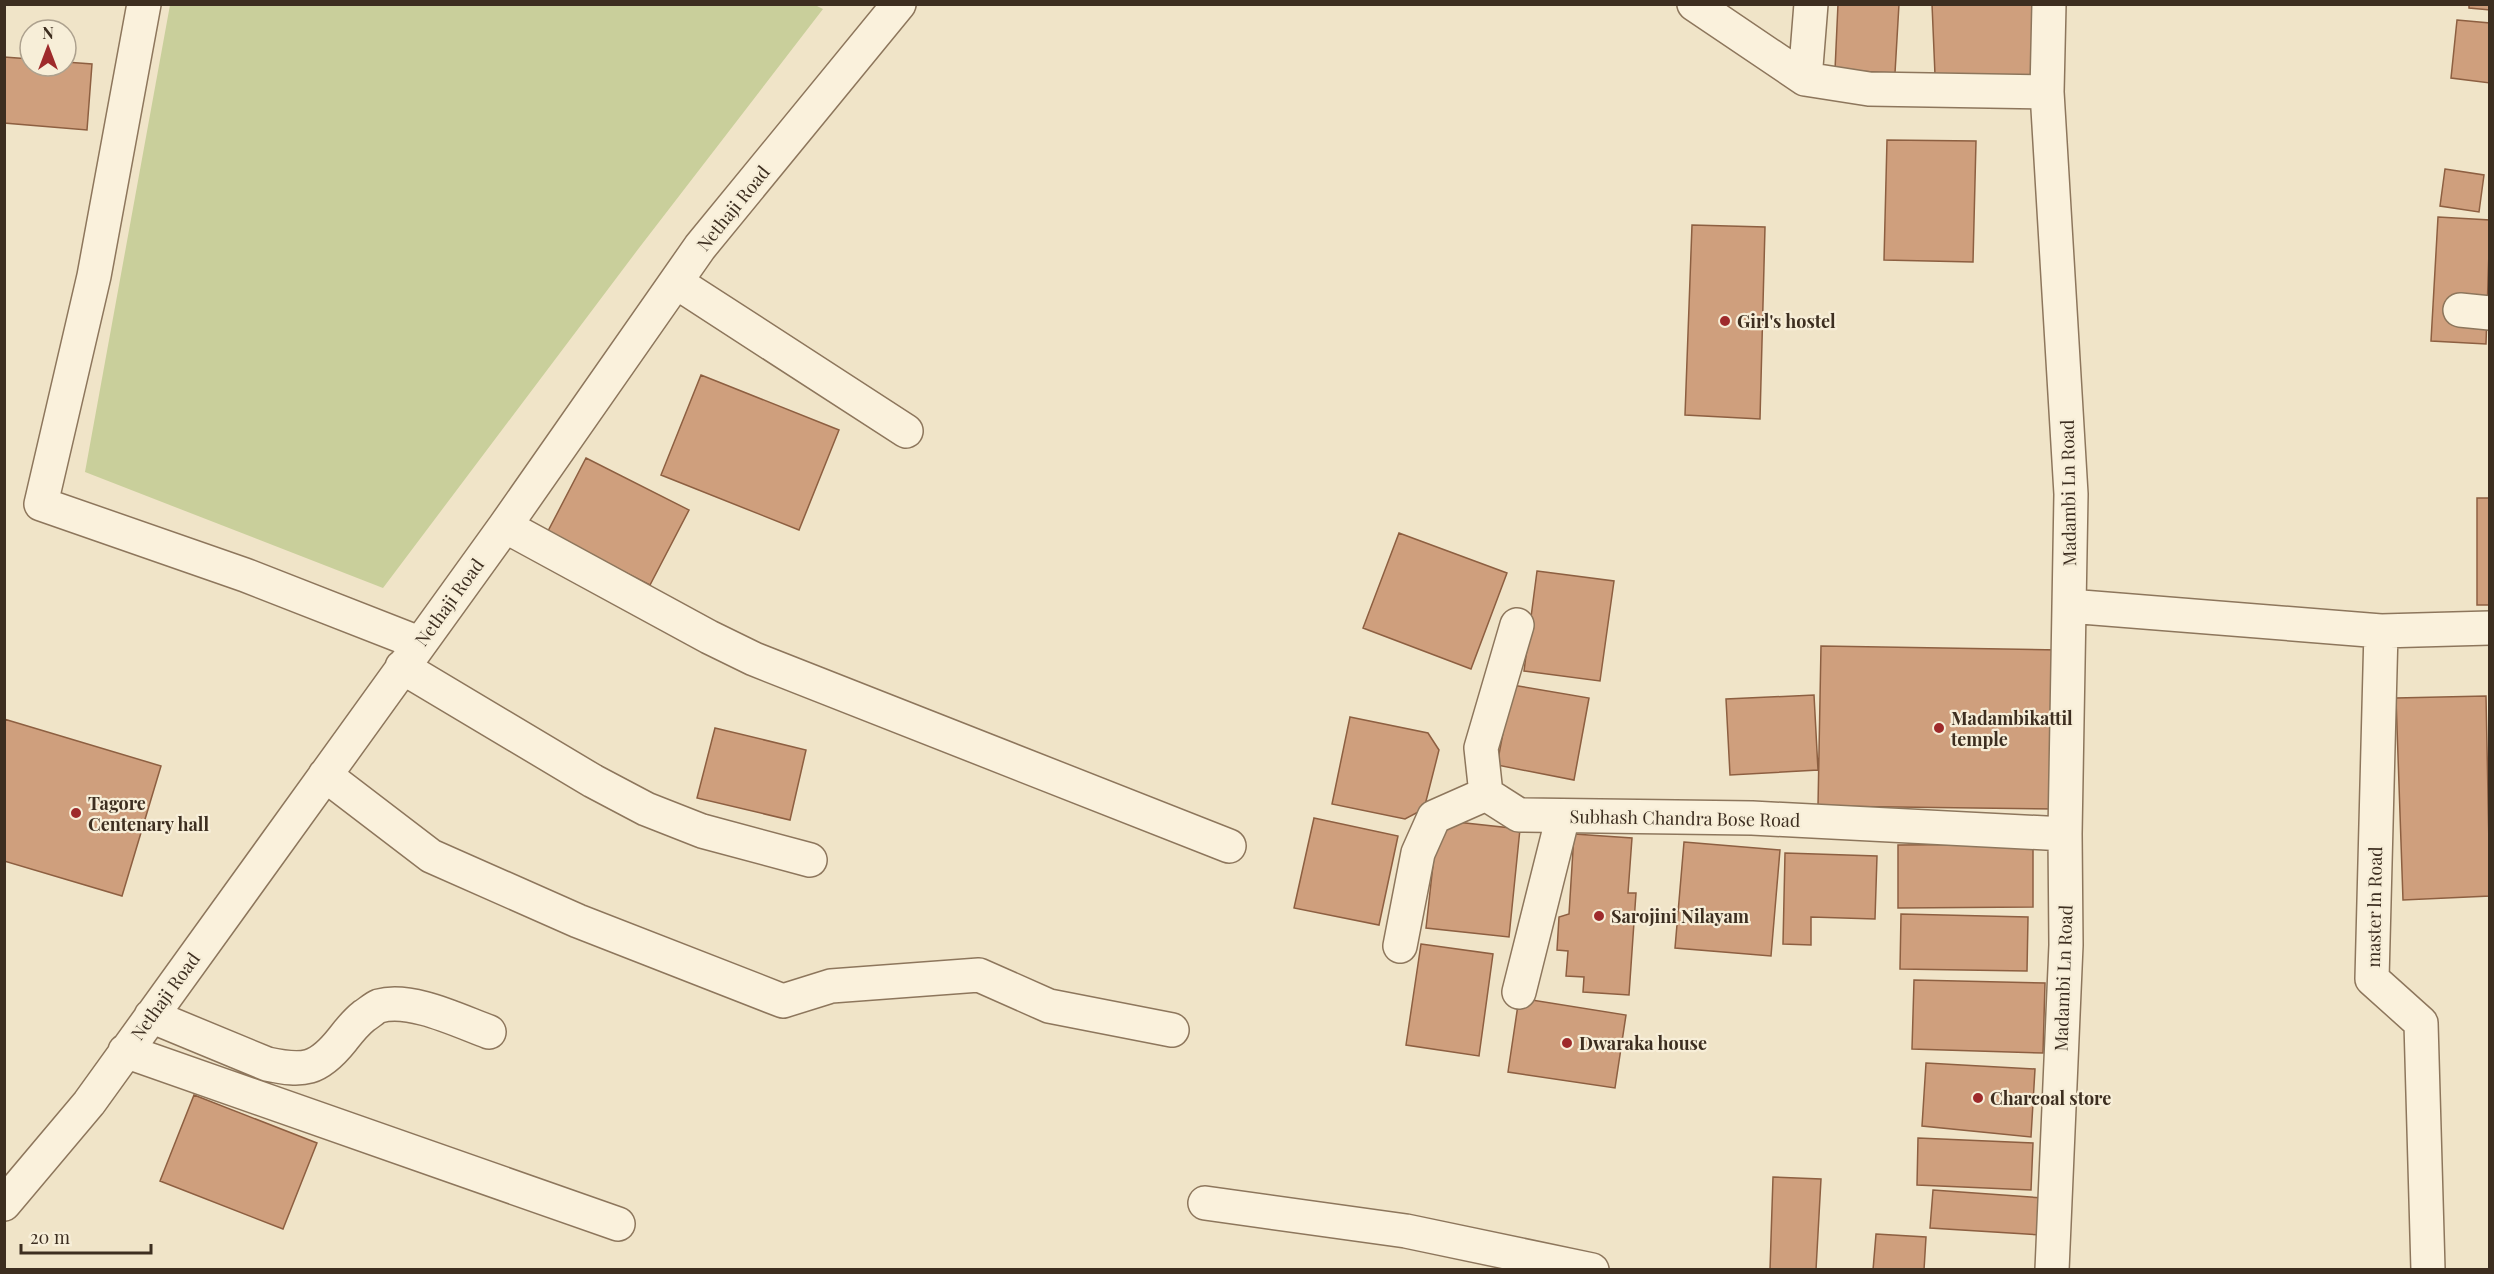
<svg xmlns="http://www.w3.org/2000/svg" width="2494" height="1274" viewBox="0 0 2494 1274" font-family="'Playfair Display',serif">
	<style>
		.green { fill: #c9cf9b }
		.building { fill: #cf9f7d; stroke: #8d5f41; stroke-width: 1.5 }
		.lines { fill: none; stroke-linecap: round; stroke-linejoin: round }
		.minor-casing { stroke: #8d765c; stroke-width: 36 }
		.minor { stroke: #faf1dc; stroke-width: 33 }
		.poi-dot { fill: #9e2a2b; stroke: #f7eed8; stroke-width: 2 }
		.labels { text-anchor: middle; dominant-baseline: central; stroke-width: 4.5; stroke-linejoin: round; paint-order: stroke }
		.street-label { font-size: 18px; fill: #3d2e20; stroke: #f7eed8 }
		.poi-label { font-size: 18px; font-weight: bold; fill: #3d2e20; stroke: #f7eed8; text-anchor: start }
	</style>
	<rect width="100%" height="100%" fill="#f0e4c8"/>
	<path class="green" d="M815,5L823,9L639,248L383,588L85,472L170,5Z"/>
	<path class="building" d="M1838,4H1899L1895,73L1835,70Z
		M1932,4H2035L2033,76L1935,75Z
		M2469,4H2490V10L2469,8Z
		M2457,20L2490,23V83L2451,78Z
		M4,57L30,59V66H66V62L92,64L87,130L4,123Z
		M1887,140L1976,141L1973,262L1884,260Z
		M2445,169L2484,175L2479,212L2440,206Z
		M2438,217L2490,220L2486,344L2431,341Z
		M1692,225L1765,227L1760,419L1685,415Z
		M701,375L839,430L799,530L661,475Z
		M586,458L689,510L650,585L547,533Z
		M2477,498H2490V605H2477Z
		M1399,533L1507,573L1471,669L1363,628Z
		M1537,571L1614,581L1600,681L1524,671Z
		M1821,646L2059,650L2056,809L1818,806Z
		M1512,685L1589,698L1574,780L1497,765Z
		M1814,695L1818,770L1730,775L1726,699Z
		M2486,696L2490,896L2403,900L2396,698Z
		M1350,717L1428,733L1439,750L1424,809L1405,819L1332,804Z
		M4,719L161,766L122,896L4,861Z
		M715,728L806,750L790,820L697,798Z
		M1314,818L1398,836L1379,925L1294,908Z
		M1438,820L1520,829L1509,937L1426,928Z
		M1574,834L1632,838L1628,893H1636L1629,995L1583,992L1584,977L1566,976L1568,951L1557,950L1559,917L1569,914Z
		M1684,842L1780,850L1771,956L1675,948Z
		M2033,844V907L1898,908V845Z
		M1785,853L1877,856L1875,919L1811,917V945L1783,944Z
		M1901,914L2028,917L2027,971L1900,969Z
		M1421,944L1493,954L1479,1056L1406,1045Z
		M1914,980L2045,983L2043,1053L1912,1049Z
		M1519,998L1626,1015L1615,1088L1508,1072Z
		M1926,1063L2035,1069L2031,1137L1922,1126Z
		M194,1095L317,1143L283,1229L160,1181Z
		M1918,1138L2033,1143L2031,1190L1917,1185Z
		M1773,1177L1821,1179L1816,1270H1770Z
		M1933,1190L2043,1198L2041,1235L1930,1228Z
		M1876,1234L1926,1237L1924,1270H1873Z"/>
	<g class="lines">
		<defs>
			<path id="minor" d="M144,4L94,276L41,504L245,575L419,643
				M1694,4L1805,79L1869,89L2047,92L2071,494L2065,834L2066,945L2052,1270
				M1805,79L1811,4
				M2047,92L2049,4
				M676,282L906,431
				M2460,310L2490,313
				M505,526L709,637L754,659L1229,846
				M2069,606L2381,631L2490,628
				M1517,625L1481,748L1486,794L1519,815L1752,818L2065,834
				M2381,631L2372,979L2421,1023L2428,1270
				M402,667L593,781L646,809L702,831L810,860
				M325,775L431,856L578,921L783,1001L831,986L979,975L1049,1006L1172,1030
				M1400,946L1418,853L1434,817L1486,794
				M1519,992L1563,816
				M151,1016L267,1064C304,1072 318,1070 342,1040C349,1031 355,1023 364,1016C369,1013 374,1008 379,1006C411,997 459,1021 489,1032
				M125,1051L618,1224
				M1205,1203L1406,1231L1592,1270
				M4,1204L89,1103L505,526L700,247L899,4"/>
		</defs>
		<use href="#minor" class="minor-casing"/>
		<use href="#minor" class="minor"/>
	</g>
	<g class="poi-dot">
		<circle cx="1725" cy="321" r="6"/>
		<circle cx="1939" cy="728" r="6"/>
		<circle cx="76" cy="813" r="6"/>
		<circle cx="1599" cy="916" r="6"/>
		<circle cx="1567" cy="1043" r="6"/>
		<circle cx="1978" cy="1098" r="6"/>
	</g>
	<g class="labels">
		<g class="street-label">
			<text transform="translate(733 208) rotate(-51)">Nethaji Road</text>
			<text transform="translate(2068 493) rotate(-91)">Madambi Ln Road</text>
			<text transform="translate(449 602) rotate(-54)">Nethaji Road</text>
			<text transform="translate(1685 818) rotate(1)">Subhash Chandra Bose Road</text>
			<text transform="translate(2374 907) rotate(-89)">master ln Road</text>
			<text transform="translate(2063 978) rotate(-88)">Madambi Ln Road</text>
			<text transform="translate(165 996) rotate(-54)">Nethaji Road</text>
		</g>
		<g class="poi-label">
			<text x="1737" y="321">Girl's hostel</text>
			<text x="1951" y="718">Madambikattil<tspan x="1951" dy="21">temple</tspan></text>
			<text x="88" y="803">Tagore<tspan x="88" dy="21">Centenary hall</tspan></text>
			<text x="1611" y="916">Sarojini Nilayam</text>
			<text x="1579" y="1043">Dwaraka house</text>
			<text x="1990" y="1098">Charcoal store</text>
		</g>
	</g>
	<rect width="2494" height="1274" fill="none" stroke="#3d2e20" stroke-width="12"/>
	<g transform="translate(48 48)"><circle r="28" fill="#f7eed8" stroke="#ada18e" stroke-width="1.5"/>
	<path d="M0-4.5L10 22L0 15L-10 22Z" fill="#9e2a2b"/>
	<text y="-9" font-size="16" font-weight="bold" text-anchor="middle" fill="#3d2e20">N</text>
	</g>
	<path d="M21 1244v9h130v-9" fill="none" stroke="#3d2e20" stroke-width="3"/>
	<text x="30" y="1244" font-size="18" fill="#3d2e20" stroke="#f7eed8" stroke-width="4.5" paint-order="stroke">20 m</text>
</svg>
